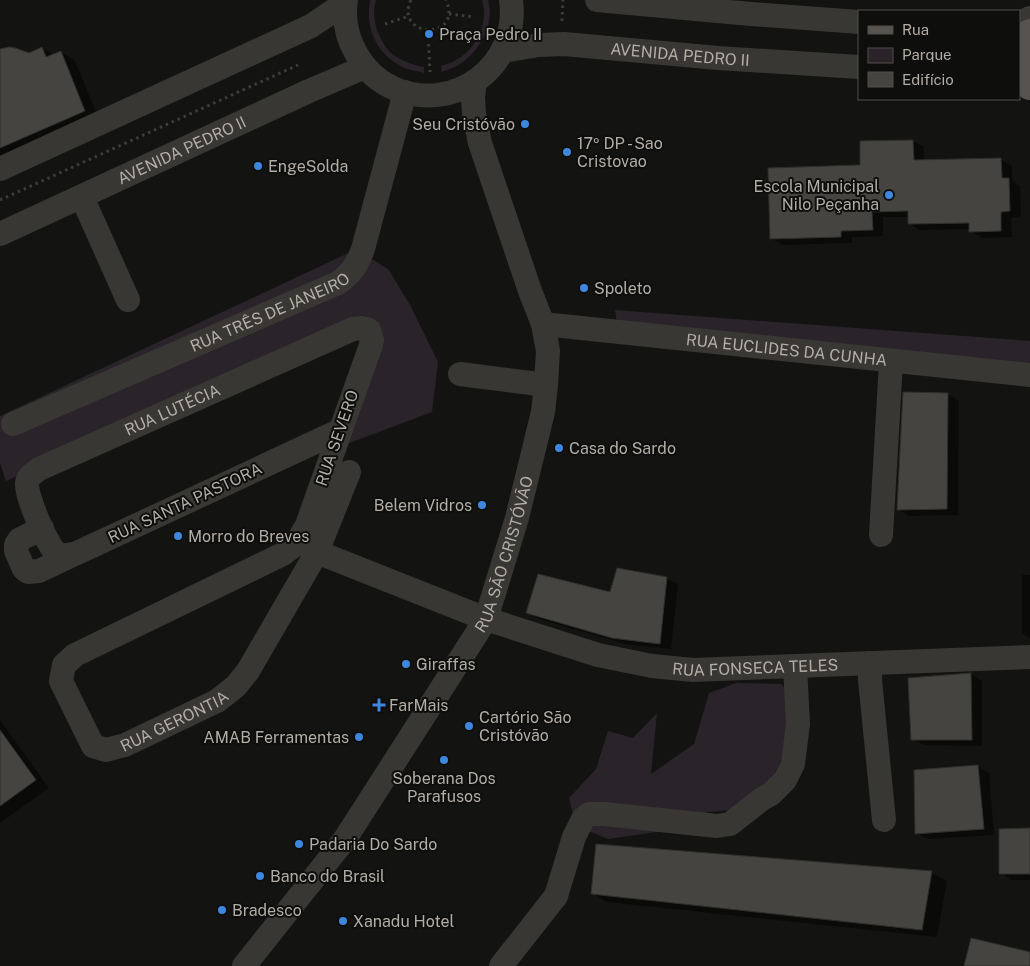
<svg xmlns="http://www.w3.org/2000/svg" width="1030" height="966" viewBox="0 0 1030 966" font-family="'Public Sans',sans-serif">
	<style>
		.green { fill: #2a232a }
		.shadow { fill: #0007 }
		.building { fill: #464441; stroke: #2f2f2c }
		.lines { fill: none; stroke-linecap: round; stroke-linejoin: round }
		.path { stroke: #3f3d39; stroke-width: 3; stroke-dasharray: 2.5 4; stroke-linecap: butt }
		.minor { stroke: #383733; stroke-width: 24 }
		.major { stroke: #575450; stroke-width: 28 }
		.poi-dot { fill: #3e87df; stroke: #0e0e0d; stroke-width: 2 }
		.labels { text-anchor: middle; dominant-baseline: central; stroke-width: 4; stroke-linejoin: round; paint-order: stroke }
		.poi-label { font-size: 16px; fill: #b2ada5; stroke: #0e0e0d; text-anchor: start }
		.street-label { font-size: 16px; fill: #b2ada5; stroke: #0e0e0d }
	</style>
	<rect width="100%" height="100%" fill="#131312"/>
	<path class="green" d="M370,0H376C375,4 374,8 374,12C374,27 382,47 395,56C404,62 414,65 424,67V73C418,71 411,71 405,68C377,55 365,30 370,0Z
		M482,0H488C495,24 480,51 460,64C455,68 448,69 442,72L441,66C446,64 452,63 456,60C477,49 489,23 482,0Z
		M357,249L389,270L410,305L438,362L432,412L339,447L362,328L6,481L0,463V416Z
		M615,310L1030,341V378L620,340Z
		M736,683L781,684L794,700L789,744L768,787L735,810L707,812L671,830L608,839L576,826L569,798L596,769L608,731L633,738L657,713L651,774L694,744L709,693Z"/>
	<path class="shadow" d="M42,48L54,55L61,52L75,61L99,119L0,156V52L29,54Z
		M913,141L924,147V161L1001,160L1012,166V181L1020,186L1021,217L1011,218L1012,237L982,238L970,231V229L920,230L909,224V217H883V236L852,237V243L782,245L771,238L862,167Z
		M948,394L959,401L958,515L909,516L898,509Z
		M1022,575H1030V638L1022,633Z
		M667,578L678,584L671,649L625,644L539,619L528,612L610,593Z
		M971,674L982,681V746L924,745L912,739L909,679Z
		M0,720L49,788L0,823Z
		M978,767L989,773L994,835L928,839L917,833Z
		M1030,829V880H1012L1001,873Z
		M597,845L932,873L947,881L937,937L607,902L592,893Z"/>
	<path class="building" d="M9,47L15,48L29,53L42,47L46,57L61,51L85,111L0,148V49Z
		M913,140L914,160L1001,158L1002,178H1009L1010,211L1001,212V231L969,232V223L908,224V211L872,212L873,230L841,231V237L770,239L768,168L860,165V141Z
		M903,392L948,393L947,509L897,510Z
		M617,568L667,577L660,644L612,638L526,613L538,574L610,592Z
		M971,673L972,740H911L908,678Z
		M0,730L36,780L0,806Z
		M978,765L984,829L915,834L914,770Z
		M1030,828V874H999V829Z
		M596,844L932,871L922,930L591,894Z
		M971,938L1030,952V966H964Z"/>
	<g class="lines">
		<path class="path" d="M411,0C393,38 464,41 446,0
			M449,14L475,17
			M562,21L563,0
			M385,24L409,16
			M428,31L430,72
			M0,200L298,65"/>
		<g class="minor">
			<path d="M346,0C343,19 347,38 357,55C365,69 378,81 393,88C454,115 520,66 511,0"/>
			<path d="M597,0L751,14L859,22"/>
			<path d="M1019,23L1030,18"/>
			<path id="s1" d="M502,51L539,45L564,44L718,58L859,67"/>
			<path d="M0,169L311,26L345,3"/>
			<path d="M82,197L128,300"/>
			<path id="s2" d="M0,234L309,91L365,67"/>
			<path id="s3" d="M543,324L1030,375"/>
			<path d="M460,374L546,385"/>
			<path id="s4" d="M13,424L338,283C352,273 357,265 363,249L405,92"/>
			<path id="s5" d="M339,431L77,553C71,554 63,557 58,554C48,550 25,493 27,483C28,476 34,473 39,469L353,329L362,328L369,330L372,340L371,345L307,525L296,544L283,554L75,655L64,665L61,681L93,746L106,750L125,745L217,701L236,686L248,671L317,552L349,472"/>
			<path d="M42,528L19,540L16,545V551L24,569L28,572L39,571L77,553"/>
			<path d="M881,535L891,362"/>
			<path id="s6" d="M317,552L486,619L598,655L652,666L693,670L1030,657"/>
			<path d="M870,663V680L884,820"/>
			<path id="s7" d="M244,966L345,839L486,619L517,518L543,412L546,385L548,351L543,324L530,291L480,143L474,114L473,97L475,81"/>
			<path d="M501,966L556,896L574,837L583,819L589,814H604L717,826L730,824L762,799L771,794L785,780L793,764L798,724L795,667"/>
		</g>
		<path class="major" d="M1030,33C1025,51 1024,69 1030,86"/>
	</g>
	<g class="poi-dot">
		<circle cx="429" cy="34" r="5"/>
		<circle cx="525" cy="124" r="5"/>
		<circle cx="567" cy="152" r="5"/>
		<circle cx="258" cy="166" r="5"/>
		<circle cx="889" cy="195" r="5"/>
		<circle cx="584" cy="288" r="5"/>
		<circle cx="559" cy="448" r="5"/>
		<circle cx="482" cy="505" r="5"/>
		<circle cx="178" cy="536" r="5"/>
		<circle cx="406" cy="664" r="5"/>
		<path d="M376.5 697.5h5v5h5v5h-5v5h-5v-5h-5v-5h5z"/>
		<circle cx="469" cy="726" r="5"/>
		<circle cx="359" cy="737" r="5"/>
		<circle cx="444" cy="760" r="5"/>
		<circle cx="299" cy="844" r="5"/>
		<circle cx="260" cy="876" r="5"/>
		<circle cx="222" cy="910" r="5"/>
		<circle cx="343" cy="921" r="5"/>
	</g>
	<g class="labels">
		<g class="poi-label">
			<text x="439" y="34">Praça Pedro II</text>
			<text x="515" y="124" text-anchor="end">Seu Cristóvão</text>
			<text x="577" y="143">17º DP - Sao<tspan x="577" dy="18">Cristovao</tspan></text>
			<text x="268" y="166">EngeSolda</text>
			<text x="879" y="186" text-anchor="end">Escola Municipal<tspan x="879" dy="18">Nilo Peçanha</tspan></text>
			<text x="594" y="288">Spoleto</text>
			<text x="569" y="448">Casa do Sardo</text>
			<text x="472" y="505" text-anchor="end">Belem Vidros</text>
			<text x="188" y="536">Morro do Breves</text>
			<text x="416" y="664">Giraffas</text>
			<text x="389" y="705">FarMais</text>
			<text x="479" y="717">Cartório São<tspan x="479" dy="18">Cristóvão</tspan></text>
			<text x="349" y="737" text-anchor="end">AMAB Ferramentas</text>
			<text x="444" y="778" text-anchor="middle">Soberana Dos<tspan x="444" dy="18">Parafusos</tspan></text>
			<text x="309" y="844">Padaria Do Sardo</text>
			<text x="270" y="876">Banco do Brasil</text>
			<text x="232" y="910">Bradesco</text>
			<text x="353" y="921">Xanadu Hotel</text>
		</g>
		<g class="street-label">
			<text stroke="none"><textPath href="#s1" startOffset="179">AVENIDA PEDRO II</textPath></text>
			<text stroke="none"><textPath href="#s2" startOffset="200">AVENIDA PEDRO II</textPath></text>
			<text stroke="none"><textPath href="#s4" startOffset="280">RUA TRÊS DE JANEIRO</textPath></text>
			<text stroke="none"><textPath href="#s3" startOffset="245">RUA EUCLIDES DA CUNHA</textPath></text>
			<text stroke="none"><textPath href="#s5" startOffset="552">RUA LUTÉCIA</textPath></text>
			<text transform="translate(337 438) rotate(-71)">RUA SEVERO</text>
			<text transform="translate(185 503) rotate(-25)">RUA SANTA PASTORA</text>
			<text stroke="none"><textPath href="#s7" startOffset="491">RUA SÃO CRISTÓVÃO</textPath></text>
			<text stroke="none"><textPath href="#s6" startOffset="458">RUA FONSECA TELES</textPath></text>
			<text stroke="none"><textPath href="#s5" startOffset="1434">RUA GERONTIA</textPath></text>
		</g>
	</g>
	<rect x="858" y="10" width="162" height="90" fill="#0e0e0d" stroke="#504e4a"/>
	<rect x="868" y="26" width="25" height="8" fill="#575450" stroke="#504e4a"/>
	<text x="902" y="35" font-size="15" fill="#b2ada5">Rua</text>
	<rect x="868" y="48" width="25" height="15" fill="#2a232a" stroke="#504e4a"/>
	<text x="902" y="60" font-size="15" fill="#b2ada5">Parque</text>
	<rect x="868" y="72" width="25" height="15" fill="#464441" stroke="#504e4a"/>
	<text x="902" y="85" font-size="15" fill="#b2ada5">Edifício</text>
</svg>
